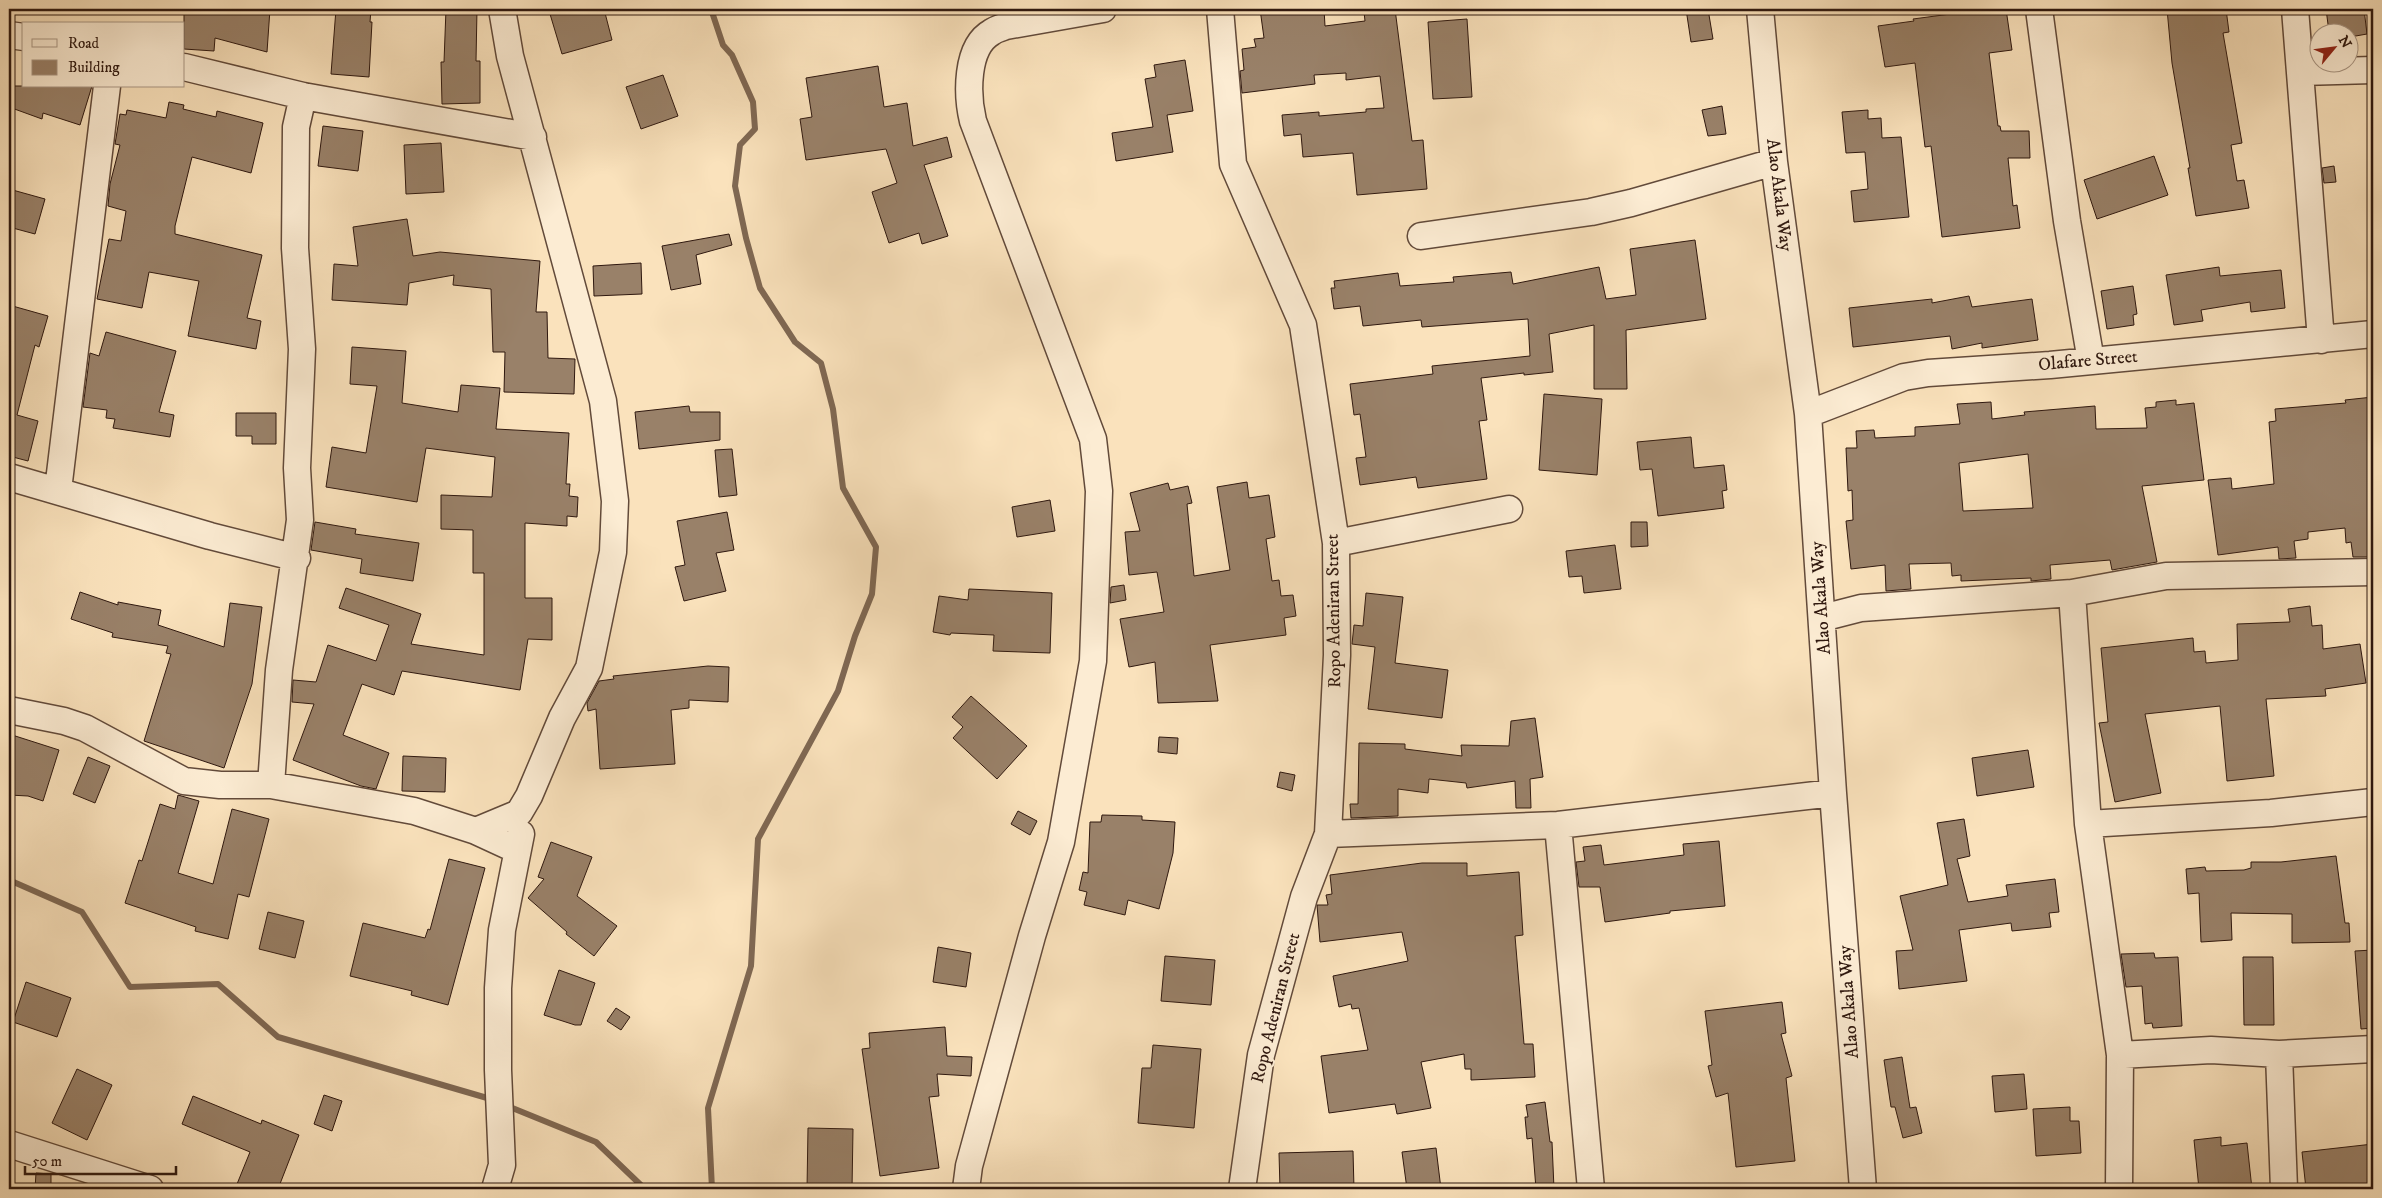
<svg xmlns="http://www.w3.org/2000/svg" width="2382" height="1198" viewBox="0 0 2382 1198" font-family="'IM FELL DW Pica',serif">
	<style>
		.lines { fill: none; stroke-linecap: round; stroke-linejoin: round }
		.stream { stroke: #7f6853; stroke-width: 6 }
		.building { fill: #998169; stroke: #2f180f; fill-rule: evenodd }
		.minor-casing { stroke: #624a3a; stroke-width: 29 }
		.minor { stroke: #fcecd3; stroke-width: 26 }
		.labels { text-anchor: middle; dominant-baseline: central; stroke-width: 4; stroke-linejoin: round; paint-order: stroke }
		.street-label { font-size: 18px; fill: #2f180f; stroke: #fcecd3 }
	</style>
	<rect width="100%" height="100%" fill="#fae2bc"/>
	<filter id="stains"><feTurbulence type="fractalNoise" baseFrequency=".004" numOctaves="4"/><feColorMatrix values="0 0 0 0 .2 0 0 0 0 .09 0 0 0 0 .02 0 0 0 .5 -.17"/></filter>
	<radialGradient id="worn" r=".72"><stop offset=".6" stop-color="#630" stop-opacity="0"/><stop offset="1" stop-color="#630" stop-opacity=".3"/></radialGradient>
	<g class="lines">
		<path class="stream" d="M711,9L723,45L732,55L753,102L755,129L740,145L735,186L746,238L760,288L795,342L821,363L833,409L843,488L876,547L872,594L855,636L838,691L758,839L751,966L708,1108L712,1189
			M9,880L82,912L130,987L218,984L278,1037L494,1100
			M505,1105L596,1142L645,1189"/>
	</g>
	<path class="building" d="M184,9H270L267,52L215,38L214,51L184,49Z
		M336,9H371L370,22H372L369,77L331,74Z
		M446,9H477L476,61H480V103L442,104L441,62H444Z
		M568,9H604L612,40L562,54L550,14Z
		M1260,9H1324L1325,26L1365,21L1364,12L1395,9L1412,141L1423,140L1427,189L1357,195L1353,153L1303,157L1301,134L1284,136L1282,115L1319,112V116L1366,112V109L1384,108L1380,76L1346,80V73L1314,75L1315,84L1242,93L1240,71L1244,70L1242,49L1256,47L1254,39L1264,38Z
		M1686,9H1708L1713,39L1691,42Z
		M1988,9H2006L2012,50L1989,53L1998,126H2000L2001,131H2029L2030,158H2008L2013,206L2017,205L2020,228L1942,237L1931,146L1925,147L1915,63L1885,67L1878,26L1914,21L1913,19Z
		M2167,9H2226L2229,32L2223,33L2242,143L2231,145L2237,181L2244,180L2249,208L2196,216L2188,168H2190L2172,63Z
		M2326,9H2364L2367,34L2350,37V32H2329Z
		M1467,19L1472,97L1433,99L1428,22Z
		M1185,60L1193,111L1167,115L1173,152L1116,161L1112,133L1153,127L1145,79L1156,77L1154,65Z
		M878,66L884,107L907,103L913,146L947,137L952,157L924,165L948,236L922,244L919,233L889,243L872,192L897,183L886,149L806,160L800,119L812,117L806,78Z
		M663,75L678,116L641,129L626,87Z
		M9,86H92L80,125L43,113L42,119L9,107Z
		M169,102L184,105L183,109L216,117L217,111L263,123L251,173L192,157L175,226V234L262,255L247,318L261,321L256,349L188,336L199,281L149,272L142,308L97,299L109,239L121,241L126,211L108,206L110,184L120,145L115,144L120,114L126,115L127,110L166,118Z
		M1722,106L1726,134L1708,136L1702,110Z
		M1868,110V119L1881,118L1882,138L1901,137L1909,217L1854,222L1851,191L1868,189L1865,152L1846,153L1842,112Z
		M323,126L363,131L358,171L318,166Z
		M441,143L444,192L406,194L404,145Z
		M2154,156L2168,195L2097,219L2084,180Z
		M2334,166L2336,182L2324,183L2322,168Z
		M9,189L45,199L35,234L9,227Z
		M407,219L413,256L440,252L540,261L536,312H547L548,358L575,359L574,394L504,392L505,352H493L491,289L453,285L454,275L409,283L407,305L332,300L334,264L358,266L353,227Z
		M729,234L732,245L696,255L701,284L671,290L662,246Z
		M1695,240L1706,319L1626,330L1627,389H1594V325L1549,334L1553,372L1524,375V373L1481,378L1487,420L1479,421L1487,479L1418,488L1416,477L1360,485L1356,458L1366,457L1360,414L1354,415L1350,384L1433,374L1432,366L1530,356L1528,319L1422,327L1421,320L1363,326L1360,306L1334,309L1331,288H1335L1334,281L1398,273L1400,286L1454,282L1453,277L1511,272L1513,284L1599,267L1606,299L1636,295L1630,249Z
		M641,263L642,294L594,296L593,266Z
		M2219,267L2220,276L2281,270L2285,308L2251,312L2250,302L2201,310L2203,321L2174,325L2166,275Z
		M2133,286L2137,314L2133,315L2134,325L2107,329L2101,291Z
		M1969,296L1972,307L2032,299L2038,340L1982,348V343L1952,349L1950,336L1853,347L1849,308L1932,299V303Z
		M9,305L48,316L39,347L35,345L17,415L38,421L28,461L9,456Z
		M106,332L176,351L159,412L174,415L170,437L113,428L115,419L106,418L107,410L83,407L90,353L99,356Z
		M352,347L406,351L402,403L458,412L461,385L500,388L496,429L569,433L566,484H570L569,496L578,497L577,517L567,516V526L525,523V598H552V640L528,639L520,690L402,671L394,695L362,684L343,735L389,753L376,789L361,786L293,760L314,704L292,702L293,680L316,682L328,645L376,661L389,625L339,608L346,588L421,614L411,644L484,655V573H473V530L441,529V495L492,497L495,457L426,448L417,502L326,487L332,447L366,453L377,386L350,384Z
		M1544,394L1602,399L1597,475L1539,470Z
		M2373,397V540H2369L2372,557H2353L2351,542L2346,543L2345,528L2308,532V539L2294,541L2296,558L2279,559L2278,547L2218,555L2208,480L2231,478L2232,489L2274,484L2269,422L2276,421L2275,409L2346,403L2345,400Z
		M2176,400V405L2194,403L2204,480L2142,486L2157,562L2112,570L2110,560L2050,565L2051,579L2031,581V578L1961,581V575L1952,576L1951,563L1909,564L1911,589L1886,591L1885,565L1851,569L1846,521L1853,520L1852,490L1848,491L1846,448H1857L1856,431L1874,430L1875,438L1915,436V427L1960,424L1957,404L1991,402L1992,419L2025,415L2024,412L2095,406L2096,429L2147,428L2145,408L2156,407V402ZM2028,454L2033,508L1963,511L1959,463Z
		M689,406L690,412H720V440L639,449L635,412Z
		M236,413H276V444H252V436H236Z
		M1691,437L1694,468L1724,465L1727,490L1722,491L1724,508L1658,516L1652,469L1640,470L1637,442Z
		M732,449L737,495L719,497L715,450Z
		M1247,482L1249,498L1269,495L1275,537L1266,539L1272,581L1279,580L1281,596L1293,595L1296,616L1284,618L1286,635L1210,645L1218,701L1158,703L1155,662L1129,667L1120,619L1164,612L1157,572L1129,575L1125,532L1140,531L1130,493L1168,483L1170,490L1188,486L1192,503L1187,504L1194,576L1230,570L1217,487Z
		M1050,500L1055,531L1017,537L1012,507Z
		M727,512L734,550L716,553L726,591L684,601L675,567L685,565L677,521Z
		M315,522L356,529L355,534L419,543L413,581L360,573L362,559L311,550Z
		M1631,522H1647L1648,546L1631,547Z
		M1615,545L1621,589L1584,593L1582,576L1569,577L1566,551Z
		M1124,585L1126,600L1110,603L1111,587Z
		M969,589L1052,593L1050,653L993,651L994,635L951,633L950,635L933,632L939,596L968,600Z
		M80,592L118,605V602L161,610L158,625L224,647L230,603L262,607L252,684L224,768L144,741L171,654L166,653L168,646L112,637L113,633L71,619Z
		M1366,593L1403,597L1395,663L1448,670L1442,718L1368,709L1375,647L1352,644L1354,625L1363,626Z
		M2310,606L2312,626L2322,625L2323,649L2360,644L2366,683L2325,689L2326,696L2266,699L2274,776L2227,781L2220,706L2145,714L2161,793L2115,802L2099,723L2108,722L2101,648L2193,638L2194,652L2205,651L2206,663L2238,660L2237,624L2290,622L2288,609Z
		M708,666L729,667L728,702L689,700V708L671,710L675,764L600,769L596,709L588,711L587,703L599,681L614,679L613,676Z
		M971,696L1027,746L997,779L953,738L963,727L952,717Z
		M1535,718L1543,777L1530,779L1531,808H1516L1515,781L1467,788L1466,783L1429,779L1428,793L1398,789V816L1351,818L1350,804H1358L1359,743L1405,744V749L1462,756L1461,745L1509,746L1511,721Z
		M9,734L59,750L43,801L28,796L9,795Z
		M1159,737L1178,738L1177,754L1158,752Z
		M2028,750L2034,787L1977,796L1972,758Z
		M403,756L446,758L445,792L402,791Z
		M88,757L110,766L95,803L73,794Z
		M1280,772L1295,775L1292,791L1277,787Z
		M178,795L199,801L178,873L213,884L232,809L269,819L249,897L238,894L228,939L195,931L196,927L125,903L139,860L142,861L160,804L175,809Z
		M1018,811L1037,821L1030,835L1011,824Z
		M1102,815L1142,816V820L1175,822L1173,853L1159,909L1128,900L1125,915L1084,905L1087,892L1079,890L1083,872L1088,873L1090,822H1101Z
		M1964,819L1970,856L1957,859L1968,902L2008,896L2006,885L2055,879L2059,912L2049,913L2051,927L2012,931L2011,923L1959,930L1967,981L1899,989L1896,951L1913,950L1900,896L1948,885L1937,823Z
		M1719,841L1725,906L1670,911V913L1605,922L1600,887H1579L1576,862L1585,861L1583,847L1601,845L1604,865L1684,855L1683,844Z
		M551,842L592,857L577,896L617,926L594,956L566,934L567,932L528,898L544,879L538,877Z
		M2336,856L2345,923H2349L2350,942L2292,943V914L2231,913L2232,940L2201,942L2199,893L2188,894L2186,869L2205,867L2206,871L2244,870L2251,868V862H2281Z
		M449,859L485,868L448,1005L411,995L412,991L350,976L363,923L425,938L428,929L430,930Z
		M1422,863H1467V876L1519,872L1523,935L1515,936L1524,1044H1533L1535,1077L1471,1080V1069H1465L1464,1054L1421,1062L1431,1108L1397,1114L1395,1104L1329,1113L1321,1056L1368,1050L1359,1008L1352,1009L1351,1004L1339,1007L1333,976L1408,961L1402,932L1320,942L1317,905H1328L1326,895L1332,894L1330,875Z
		M268,912L304,921L295,958L259,949Z
		M938,947L971,953L966,987L933,982Z
		M2373,950V1028L2361,1029L2355,951Z
		M2154,953L2155,958L2178,957L2182,1026L2153,1028L2152,1023L2145,1024L2142,986L2126,987L2121,954Z
		M1165,956L1215,960L1211,1005L1161,1001Z
		M2243,957H2273L2274,1025H2244Z
		M559,970L595,983L581,1025H575L544,1015Z
		M26,982L71,998L57,1037L13,1022Z
		M1782,1002L1786,1033L1781,1034L1792,1076L1786,1078L1795,1161L1736,1167L1728,1093L1716,1097L1708,1066L1712,1065L1705,1011Z
		M616,1008L630,1017L621,1030L607,1021Z
		M945,1027L947,1056L972,1057L971,1076L937,1074L939,1096L929,1097L939,1168L880,1176L862,1049L870,1048L869,1033Z
		M1153,1045L1201,1049L1194,1128L1138,1123L1142,1068H1151Z
		M1902,1057L1910,1108L1916,1107L1922,1133L1903,1138L1895,1107H1891L1884,1060Z
		M77,1069L112,1085L87,1140L52,1123Z
		M2024,1074L2027,1109L1995,1112L1992,1076Z
		M324,1095L342,1101L332,1131L314,1124Z
		M193,1096L261,1124L262,1120L299,1135L278,1189H235L250,1152L182,1124Z
		M1545,1102L1550,1142H1552L1554,1189H1536L1532,1138L1527,1139L1525,1117H1528L1526,1105Z
		M2070,1107V1121H2079L2081,1153L2036,1156L2033,1109Z
		M808,1128L853,1129L852,1189H807Z
		M2221,1137V1146L2247,1143L2252,1189H2199L2194,1140Z
		M2373,1144V1189H2306L2302,1152Z
		M1436,1148L1441,1189H1407L1402,1152Z
		M1353,1151L1354,1189H1280L1279,1153Z
		M36,1173L51,1174V1189H35Z"/>
	<g class="lines">
		<defs>
			<path id="minor" d="M1220,9L1233,164L1303,325L1336,543L1337,655L1328,834L1304,897L1261,1055L1242,1189
				M1760,9L1774,162L1808,414L1833,793L1863,1189
				M2039,9L2067,221L2091,361
				M2295,9L2321,340
				M9,35L24,37
				M184,67L303,96L533,137
				M2301,72L2373,70
				M1421,236L1591,212L1631,203L1774,162
				M1808,414L1904,377L1928,373L2050,365L2373,334
				M9,477L210,536L297,558
				M58,490L107,86
				M1336,543L1509,509
				M2072,593L2088,824L2120,1055L2119,1189
				M1822,618L1861,608L2072,593L2166,576L2373,572
				M9,710L64,721L85,728L184,781L220,785H271L414,811L476,831L517,850
				M271,785L279,670L300,520L297,468L302,349L295,248L296,127L303,96
				M2088,824L2271,813L2373,802
				M1558,825L1591,1189
				M476,831L519,813L529,796L562,718L589,668L613,552L615,501L603,401L510,56L502,9
				M1328,834L1558,825L1833,793
				M2279,1054L2284,1189
				M2120,1055L2211,1050L2279,1054L2373,1049
				M9,1144L150,1189
				M495,1189L502,1165L498,1070V988L502,930L521,834
				M966,1189L969,1166L1032,936L1061,842L1093,661L1099,491L1093,439L973,121C967,96 965,47 992,32C996,29 1001,28 1006,26L1103,9"/>
		</defs>
		<use href="#minor" class="minor-casing"/>
		<use href="#minor" class="minor"/>
	</g>
	<g class="labels">
		<g class="street-label">
			<text transform="translate(1779 195) rotate(83)">Alao Akala Way</text>
			<text transform="translate(2088 361) rotate(-5)">Olafare Street</text>
			<text transform="translate(1821 598) rotate(-94)">Alao Akala Way</text>
			<text transform="translate(1334 611) rotate(-91)">Ropo Adeniran Street</text>
			<text transform="translate(1849 1002) rotate(-94)">Alao Akala Way</text>
			<text transform="translate(1276 1008) rotate(-76)">Ropo Adeniran Street</text>
		</g>
	</g>
	<rect width="2382" height="1198" fill="none" stroke="#fae2bc" stroke-width="30"/>
	<rect x="10" y="10" width="2362" height="1178" fill="none" stroke="#2f180f" stroke-width="2.5"/>
	<rect x="15" y="15" width="2352" height="1168" fill="none" stroke="#2f180f"/>
	<rect x="22" y="22" width="162" height="65" fill="#fcecd3" stroke="#aa9785"/>
	<rect x="32" y="39" width="25" height="8" fill="#fcecd3" stroke="#aa9785"/>
	<text x="68" y="48" font-size="15" fill="#2f180f">Road</text>
	<rect x="32" y="60" width="25" height="15" fill="#998169" stroke="#aa9785"/>
	<text x="68" y="72" font-size="15" fill="#2f180f">Building</text>
	<g transform="translate(2334 48) rotate(61)"><circle r="24" fill="#fcecd3" stroke="#aa9785"/>
	<path d="M0-4L9 19L0 12L-9 19Z" fill="#8f2418"/>
	<text y="-8" font-size="14" font-weight="bold" text-anchor="middle" fill="#2f180f">N</text>
	</g>
	<path d="M25 1166v8h151v-8" fill="none" stroke="#2f180f" stroke-width="2.5"/>
	<text x="32" y="1166" font-size="15" fill="#2f180f" stroke="#fcecd3" stroke-width="4" paint-order="stroke">50 m</text>
	<rect width="100%" height="100%" filter="url(#stains)"/>
	<rect width="100%" height="100%" fill="url(#worn)"/>
</svg>
